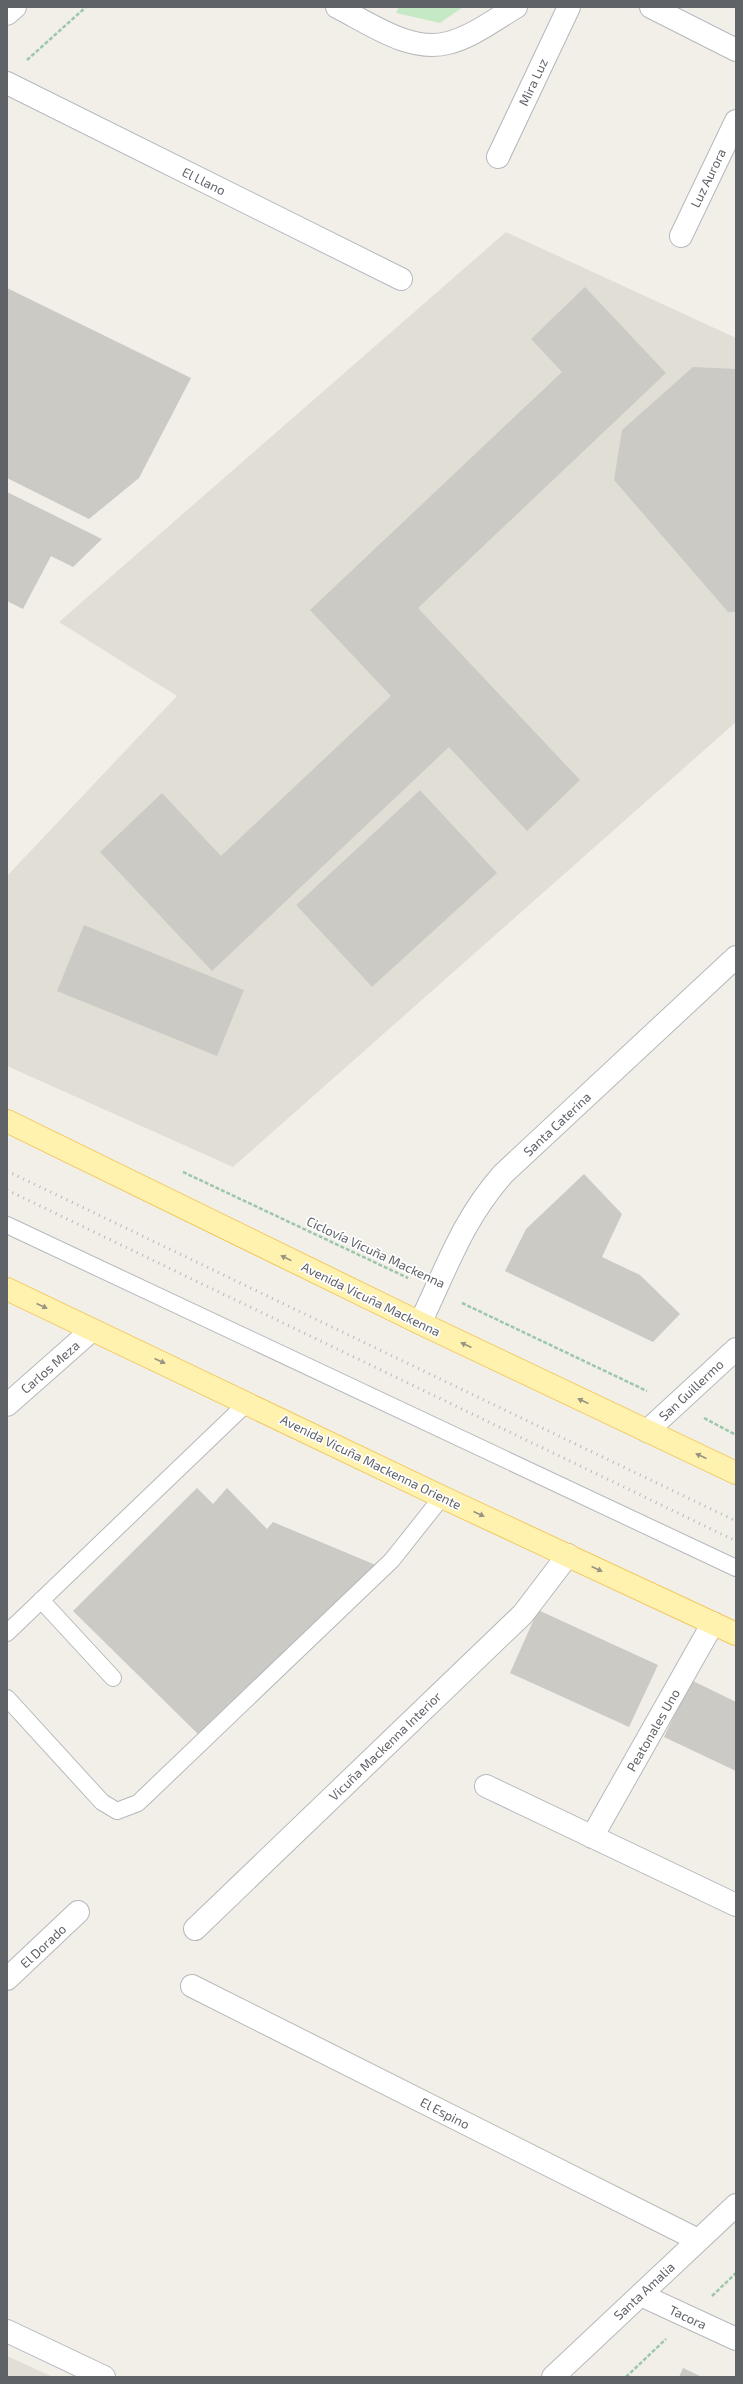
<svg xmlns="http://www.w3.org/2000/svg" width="743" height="2384" viewBox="0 0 743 2384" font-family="'Exo 2',sans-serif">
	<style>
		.education { fill: #e1ded6; fill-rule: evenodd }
		.green { fill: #c5e8c5 }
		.building { fill: #cccac5 }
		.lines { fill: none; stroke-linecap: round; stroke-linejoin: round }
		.service-casing { stroke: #b5b8bc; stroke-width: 18 }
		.minor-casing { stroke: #b5b8bc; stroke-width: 24 }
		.tertiary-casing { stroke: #b5b8bc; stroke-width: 24 }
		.secondary-casing { stroke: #b6babf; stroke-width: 24 }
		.primary-casing { stroke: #f2c960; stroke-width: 24 }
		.path { stroke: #9cc7a9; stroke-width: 2.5; stroke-dasharray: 4 2; stroke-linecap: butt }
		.service { stroke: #fff; stroke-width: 16 }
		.minor { stroke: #fff; stroke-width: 22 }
		.tertiary { stroke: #fff; stroke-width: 22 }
		.secondary { stroke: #fff; stroke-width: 22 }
		.primary { stroke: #fff2af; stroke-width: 22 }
		.rail { stroke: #b6b7b8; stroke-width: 3; stroke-dasharray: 1 5; stroke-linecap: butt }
		.oneway { fill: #979581 }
		.labels { text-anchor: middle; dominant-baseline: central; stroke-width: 3.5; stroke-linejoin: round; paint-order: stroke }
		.street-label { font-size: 13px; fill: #5f6368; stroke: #fff }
	</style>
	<rect width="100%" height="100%" fill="#f1efe8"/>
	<path class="education" d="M506,232L736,338V722L233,1167L7,1066V876L177,696L59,622ZM420,790L496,873L372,987L296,905Z
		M7,2356L53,2377H7Z"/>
	<path class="green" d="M399,7H463L440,23L396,13Z"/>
	<path class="building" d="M585,287L666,373L418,608L580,780L527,831L449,747L212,971L100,852L162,793L221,856L391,696L310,610L562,372L531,339Z
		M7,288L191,378L139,478L89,519L7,478Z
		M693,367L736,369V612H728L614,480L622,430Z
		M7,492L102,539L73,567L51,556L23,609L7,601Z
		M420,790L497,873L372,987L296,905Z
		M84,925L244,990L217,1056L57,991Z
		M584,1174L622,1214L602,1257L640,1275L680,1314L653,1342L505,1271L526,1229Z
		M197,1488L213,1504L227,1488L267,1529L273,1522L378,1566L201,1737L73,1611Z
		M538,1610L658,1665L629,1727L510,1673Z
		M691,1680L736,1702V1771L664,1737Z
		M683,2368L702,2377H679Z"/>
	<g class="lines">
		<defs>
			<path id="service" d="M7,1225L736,1568
				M41,1600L113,1678
				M7,1633L247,1403
				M7,1698L102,1802L117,1811L138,1803L392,1560L442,1497"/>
			<path id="minor" d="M337,7C369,23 410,53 448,43C472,37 494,20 516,7
				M651,7L736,50
				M7,83L401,279
				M498,157L569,7
				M681,236L736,121
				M420,1323C447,1268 461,1222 503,1174L736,957
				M7,1405L92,1330
				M647,1431L736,1349
				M486,1786L736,1905
				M592,1837L713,1623
				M195,1929L523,1614L568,1555
				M7,1979L78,1912
				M192,1986L698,2240
				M641,2295L736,2339
				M7,2331L104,2377"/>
			<path id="tertiary" d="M553,2377L736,2205"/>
			<path id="secondary" d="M7,14L15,7"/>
			<path id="primary" d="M7,1121L420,1323L736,1473
				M7,1289L442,1497L736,1634"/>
		</defs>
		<use href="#service" class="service-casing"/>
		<use href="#minor" class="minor-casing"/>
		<use href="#tertiary" class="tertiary-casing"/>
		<use href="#secondary" class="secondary-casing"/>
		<use href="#primary" class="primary-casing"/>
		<path class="path" d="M27,60L86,7
			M183,1172L408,1278
			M462,1303L647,1391
			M704,1418L736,1435
			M712,2296L736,2273
			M626,2377L666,2339"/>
		<use href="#service" class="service"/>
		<use href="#minor" class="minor"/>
		<use href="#tertiary" class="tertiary"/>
		<use href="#secondary" class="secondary"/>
		<use href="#primary" class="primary"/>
		<path class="rail" d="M7,1171L736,1521
			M7,1190L736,1541"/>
	</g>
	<defs><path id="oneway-solid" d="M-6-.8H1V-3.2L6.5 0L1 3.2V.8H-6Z"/></defs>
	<g class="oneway">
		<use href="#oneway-solid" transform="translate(286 1258) rotate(-154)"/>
		<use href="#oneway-solid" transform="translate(42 1306) rotate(25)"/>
		<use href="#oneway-solid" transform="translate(466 1345) rotate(-155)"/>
		<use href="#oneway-solid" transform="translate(160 1361) rotate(25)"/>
		<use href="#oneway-solid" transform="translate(583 1401) rotate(-155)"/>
		<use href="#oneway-solid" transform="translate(701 1456) rotate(-155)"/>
		<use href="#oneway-solid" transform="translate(479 1514) rotate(25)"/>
		<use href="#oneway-solid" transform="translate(597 1569) rotate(25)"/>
	</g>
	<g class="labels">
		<g class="street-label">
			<text transform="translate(533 82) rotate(-65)">Mira Luz</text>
			<text transform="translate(708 178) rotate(-64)">Luz Aurora</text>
			<text transform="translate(204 181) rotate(26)">El Llano</text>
			<text transform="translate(557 1124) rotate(-43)">Santa Caterina</text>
			<text transform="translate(376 1252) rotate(25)">Ciclovía Vicuña Mackenna</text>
			<text transform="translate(371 1299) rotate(26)">Avenida Vicuña Mackenna</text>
			<text transform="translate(50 1367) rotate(-41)">Carlos Meza</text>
			<text transform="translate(691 1390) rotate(-43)">San Guillermo</text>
			<text transform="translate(371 1462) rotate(26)">Avenida Vicuña Mackenna Oriente</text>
			<text transform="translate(653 1730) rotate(-60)">Peatonales Uno</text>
			<text transform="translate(385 1746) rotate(-44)">Vicuña Mackenna Interior</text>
			<text transform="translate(43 1946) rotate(-43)">El Dorado</text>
			<text transform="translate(445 2113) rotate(27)">El Espino</text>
			<text transform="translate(644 2291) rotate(-43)">Santa Amalia</text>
			<text transform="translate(688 2317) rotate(25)">Tacora</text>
		</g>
	</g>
	<rect width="743" height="2384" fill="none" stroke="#5f6368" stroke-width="16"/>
</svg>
